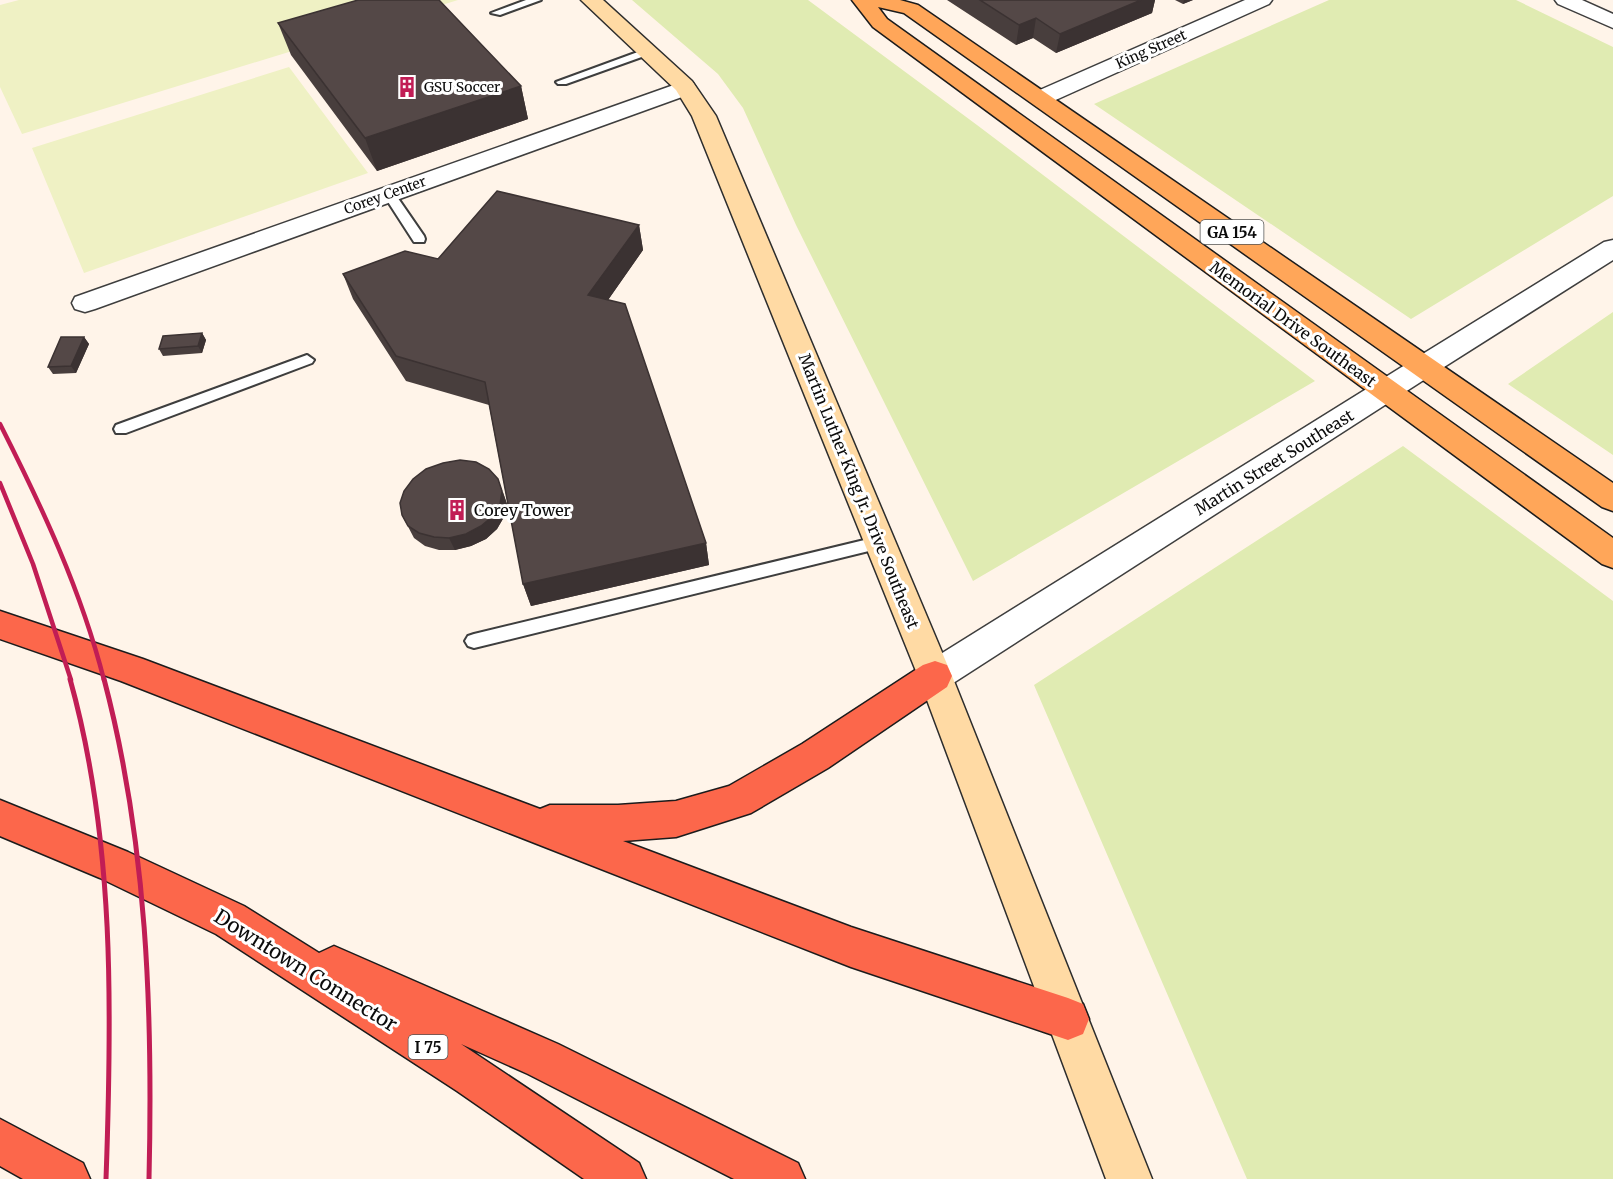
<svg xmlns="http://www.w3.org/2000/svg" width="1613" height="1179" viewBox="0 0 1613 1179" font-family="Merriweather,serif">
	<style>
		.green { fill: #e0ebb2 }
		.pitch { fill: #eff1c4 }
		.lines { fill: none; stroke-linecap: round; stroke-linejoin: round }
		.service-casing { stroke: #3e3e3e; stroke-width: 4 }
		.minor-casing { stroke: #3e3e3e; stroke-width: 3 }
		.tertiary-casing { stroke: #3e3e3e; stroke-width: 3 }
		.secondary-casing { stroke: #2d2d2d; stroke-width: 3 }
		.primary-casing { stroke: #1c1c1c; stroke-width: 3 }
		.motorway-casing { stroke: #1c1c1c; stroke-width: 3 }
		.service { fill: #fff; fill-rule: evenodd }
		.minor { fill: #fff; fill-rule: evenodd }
		.tertiary { fill: #fff; fill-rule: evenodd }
		.secondary { fill: #ffdaa4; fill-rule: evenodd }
		.primary { fill: #ffa659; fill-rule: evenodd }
		.motorway { fill: #fc674b; fill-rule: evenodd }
		.rail-far1 { stroke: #c11d55; stroke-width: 4.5 }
		.rail { stroke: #c11d55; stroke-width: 5 }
		.wall { fill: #483e3d }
		.shaded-wall { fill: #3b3232 }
		.building { fill: #544847; stroke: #3b3232; stroke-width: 1.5 }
		.labels { text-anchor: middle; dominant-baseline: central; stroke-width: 6; stroke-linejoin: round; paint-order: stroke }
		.far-street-label { font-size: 14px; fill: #0b0b0b; stroke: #fff }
		.far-poi-label { font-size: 14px; fill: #0b0b0b; stroke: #fff; text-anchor: start }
		.shield { fill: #fff; stroke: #545454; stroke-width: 1.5 }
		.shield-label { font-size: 15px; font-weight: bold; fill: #0b0b0b }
		.street-label { font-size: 16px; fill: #0b0b0b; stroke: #fff }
		.poi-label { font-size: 16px; fill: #0b0b0b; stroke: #fff; text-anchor: start }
		.near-street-label { font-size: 20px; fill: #0b0b0b; stroke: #fff }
	</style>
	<rect width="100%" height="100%" fill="#fff4e9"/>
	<path class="green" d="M632,0H808L977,125L1315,381L973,581L796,225L743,108L718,74Z
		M1329,0H1516L1613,47V196L1411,319L1094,104Z
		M1613,312V455L1508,384Z
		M1403,446L1613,601V1179H1247L1034,685Z"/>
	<path class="pitch" d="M19,0H458L22,134L0,87V5Z
		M289,67L368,173L84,273L32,148Z"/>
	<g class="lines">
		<defs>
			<path id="service" d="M526,0H541L500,15L491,13Z
				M646,49L651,52L650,54L566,84H558L556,82Z
				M389,190L393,191L424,236L425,239L424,242H414L383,194Z
				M307,355L314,360L312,363L126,433H116L114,429L116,425Z
				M881,536L887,538L889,542L887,546L881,548L474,648L468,646L465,641L468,636L474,634Z"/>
			<path id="minor" d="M1245,0H1272L1269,4L1049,103L1041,105L1033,103L1030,98L1033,93Z
				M1555,0H1582L1613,14V28L1558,4Z
				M685,81L693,83L696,88L693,93L95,309L85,312L75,309L72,303L75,297Z
				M1613,240V260L1433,374L1423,377L1413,374L1409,367L1413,360L1604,242Z"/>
			<path id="tertiary" d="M1423,357L1433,360L1437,367L1433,374L947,687L935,691L923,687L918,676L923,665L1413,360Z"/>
			<path id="secondary" d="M581,0H603L692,81L716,116L952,676L1152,1179H1106L918,676L692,116L676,90Z"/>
			<path id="primary" d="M852,0H900L918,5L1613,483V511L1602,507L904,13L878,7L887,19L1613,538V568L1602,564L873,27Z"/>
			<path id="motorway" d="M0,611L143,659L540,809L550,805H618L676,801L729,786L802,744L923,665L935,661L947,665L952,676L947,687L828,768L751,813L676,837L623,841L851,927L1068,998L1083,1004L1089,1019L1083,1034L1068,1040L851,967L121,681L0,639Z
				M0,800L128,852L244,906L319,953L334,946L558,1044L798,1163L805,1179H734L528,1074L461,1044L639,1163L646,1179H584L457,1091L216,934L100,878L0,836Z
				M0,1119L83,1163L90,1179H23L0,1166Z"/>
		</defs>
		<use href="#service" class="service-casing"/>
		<use href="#minor" class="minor-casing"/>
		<use href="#tertiary" class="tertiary-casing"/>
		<use href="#secondary" class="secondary-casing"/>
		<use href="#primary" class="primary-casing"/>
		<use href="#motorway" class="motorway-casing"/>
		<use href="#service" class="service"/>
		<use href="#minor" class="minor"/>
		<use href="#tertiary" class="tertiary"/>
		<use href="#secondary" class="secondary"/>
		<use href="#primary" class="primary"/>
		<use href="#motorway" class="motorway"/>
		<path class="rail-far1" d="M0,424C42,507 81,590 104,680
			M0,483L33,564L71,680"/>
		<path class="rail" d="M70,679C115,840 112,1013 106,1179
			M104,679C147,842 153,1011 149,1179"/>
	</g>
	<path class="wall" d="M947,0H1155L1152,13L1056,53L1033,38L1016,45Z
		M1175,0H1193L1183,4Z
		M278,23L521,86L528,119L377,171L291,55Z
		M639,225L643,250L608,300L706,543L709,565L531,606L523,584L489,405L406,381L353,299L343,274Z
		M202,333L206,340L202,353L163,356L159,349Z
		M84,337L89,344L76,373L53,374L48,367Z
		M503,492L507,504L504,517L497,529L486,539L471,546L455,550H439L425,546L414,538L402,515Z"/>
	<path class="shaded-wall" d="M1141,0H1155L1152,13L1056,53L1060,34Z
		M1184,0H1193L1183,4Z
		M1036,18L1033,38L1016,45L1019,25Z
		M521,86L528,119L377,171L365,138Z
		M639,225L643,250L594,320L588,295Z
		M202,333L206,340L202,353L198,346Z
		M84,337L89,344L76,373L71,366Z
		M498,479L507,504L504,517L497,529L486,539L471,546L455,550L449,538Z
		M706,543L709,565L531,606L523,584Z"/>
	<path class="building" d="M358,0H439L521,86L365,138L278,23Z
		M980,0H1141L1060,34L1036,18L1019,25Z
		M497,191L639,225L588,295L625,304L706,543L523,584L485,382L396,356L343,274L405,251L438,259Z
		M202,333L198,346L159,349L163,336Z
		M61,337H84L71,366L48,367Z
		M460,460L476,462L489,469L498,479L502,491L500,504L493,516L481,526L466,534L449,538L434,537L419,533L408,526L402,515L400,503L404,491L413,479L426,469L443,463Z"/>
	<defs>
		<symbol id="building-bare" viewBox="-9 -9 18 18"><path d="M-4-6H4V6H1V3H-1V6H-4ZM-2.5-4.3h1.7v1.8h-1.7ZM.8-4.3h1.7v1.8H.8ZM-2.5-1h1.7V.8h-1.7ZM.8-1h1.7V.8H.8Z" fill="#c11d55" stroke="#fff" stroke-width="2.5" paint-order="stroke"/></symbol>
	</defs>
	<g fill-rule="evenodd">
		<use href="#building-bare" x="392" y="72" width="30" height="30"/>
		<use href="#building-bare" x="442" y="495" width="30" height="30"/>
	</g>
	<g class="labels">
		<g class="far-street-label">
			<text transform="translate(1151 49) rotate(-24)">King Street</text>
			<text transform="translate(385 195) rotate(-20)">Corey Center</text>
		</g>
		<g class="far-poi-label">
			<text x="424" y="87">GSU Soccer</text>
		</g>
		<g class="shield">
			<rect x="1200.5" y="220" width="63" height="24" rx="4.5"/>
			<rect x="408.5" y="1035" width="39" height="24" rx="4.5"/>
		</g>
		<g class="shield-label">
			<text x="1232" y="232">GA 154</text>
			<text x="428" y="1047">I 75</text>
		</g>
		<g class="street-label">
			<text transform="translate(1293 324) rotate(36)">Memorial Drive Southeast</text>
			<text transform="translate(1274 462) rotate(-32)">Martin Street Southeast</text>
			<text transform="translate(859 491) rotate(68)">Martin Luther King Jr. Drive Southeast</text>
		</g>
		<g class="poi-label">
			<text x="474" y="510">Corey Tower</text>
		</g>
		<g class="near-street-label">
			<text transform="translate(306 970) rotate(32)">Downtown Connector</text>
		</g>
	</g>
</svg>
